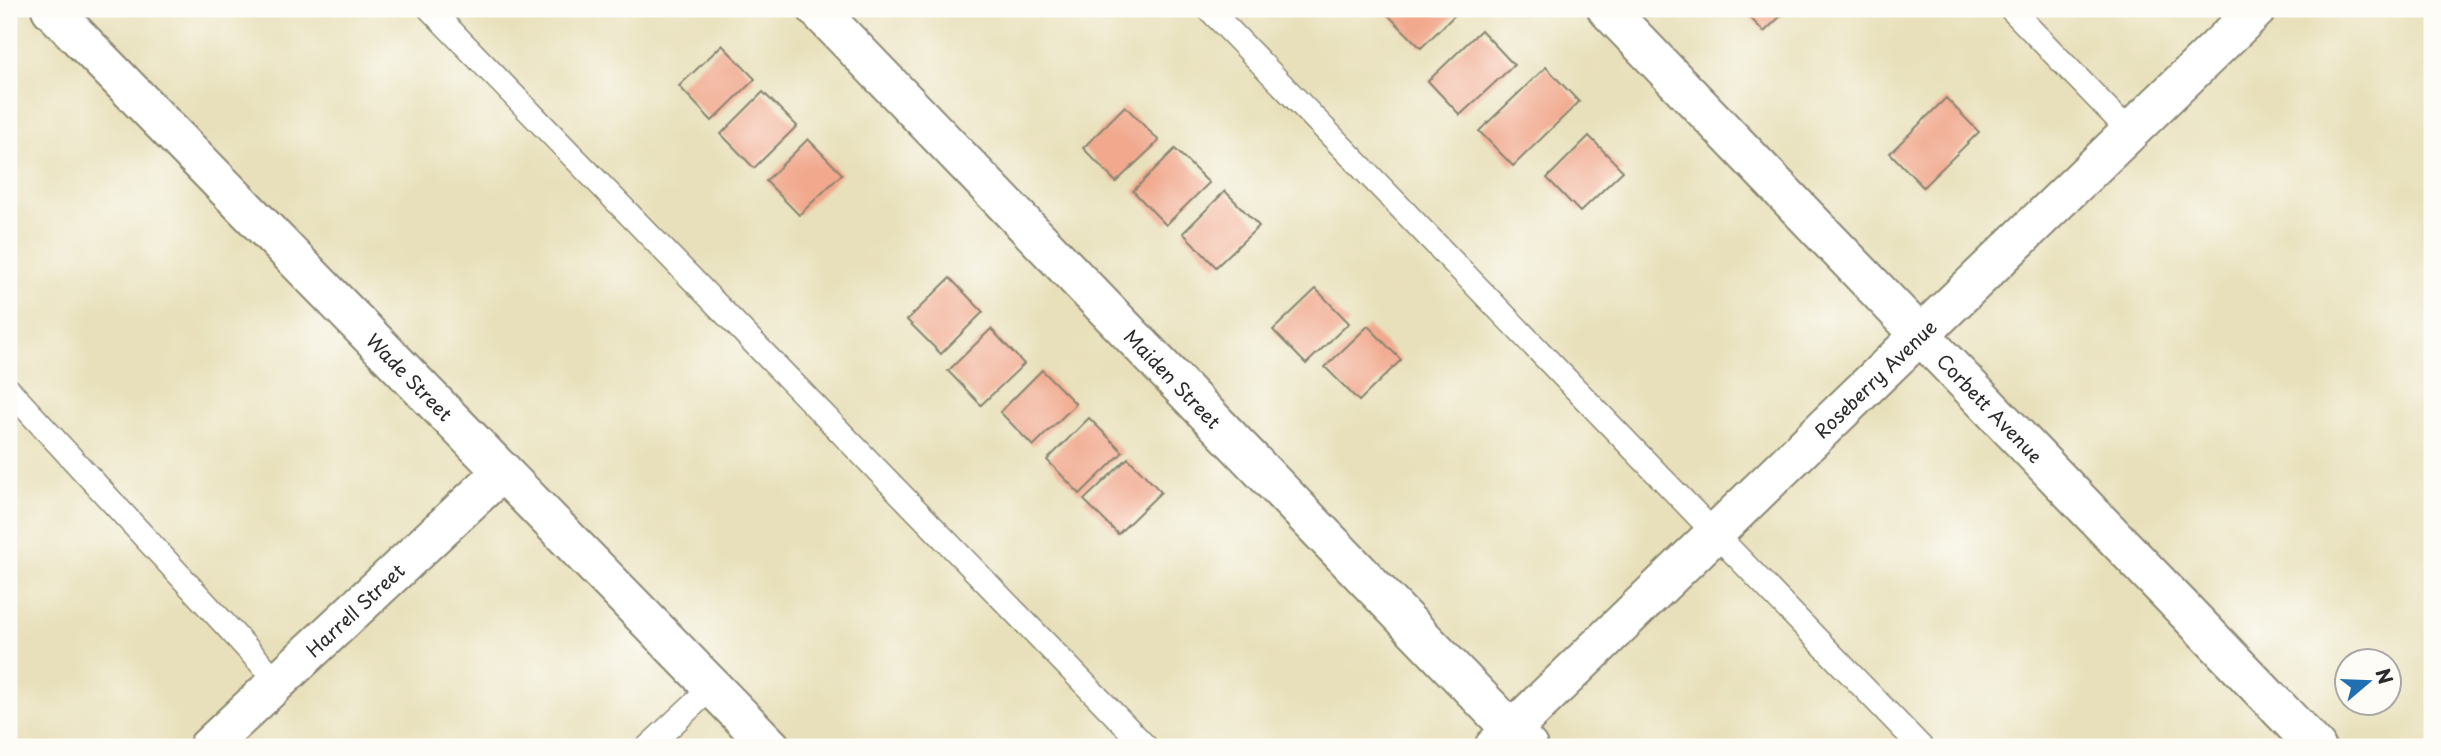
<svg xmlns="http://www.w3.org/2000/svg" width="2441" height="756" viewBox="0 0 2441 756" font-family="'Playpen Sans',sans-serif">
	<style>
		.building { fill: #f1a88d }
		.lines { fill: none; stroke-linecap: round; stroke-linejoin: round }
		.lane-casing { stroke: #8a8672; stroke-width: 26 }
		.street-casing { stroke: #8a8672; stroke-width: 42 }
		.lane { stroke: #fff; stroke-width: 23 }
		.street { stroke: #fff; stroke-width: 38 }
		.labels { text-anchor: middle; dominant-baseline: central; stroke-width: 6; stroke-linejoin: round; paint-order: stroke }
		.street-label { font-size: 19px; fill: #2b2b2b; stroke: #fdfcf7 }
	</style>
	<rect width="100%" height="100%" fill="#fdfcf7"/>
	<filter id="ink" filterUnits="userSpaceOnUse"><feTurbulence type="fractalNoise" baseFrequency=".0143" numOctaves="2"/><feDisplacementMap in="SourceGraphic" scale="14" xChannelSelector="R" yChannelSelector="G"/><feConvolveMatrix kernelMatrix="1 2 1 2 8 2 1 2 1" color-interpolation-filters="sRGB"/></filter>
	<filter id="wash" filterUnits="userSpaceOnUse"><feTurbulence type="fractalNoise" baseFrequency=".00686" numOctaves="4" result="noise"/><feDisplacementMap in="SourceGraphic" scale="28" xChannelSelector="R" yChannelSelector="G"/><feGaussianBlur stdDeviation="1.57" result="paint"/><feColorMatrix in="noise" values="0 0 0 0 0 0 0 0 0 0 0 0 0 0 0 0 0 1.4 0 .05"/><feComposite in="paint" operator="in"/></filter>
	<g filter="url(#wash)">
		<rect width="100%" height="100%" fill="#e8e0ba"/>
		<g id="blocks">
			<path class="building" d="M1392,9H1461L1421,48L1387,14Z
				M1742,9H1788L1764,32Z
				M1481,30L1514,65L1460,115L1428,81Z
				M722,45L755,79L712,121L679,86Z
				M1546,67L1579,102L1513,166L1479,131Z
				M763,92L797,126L754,168L721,134Z
				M1946,98L1979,132L1923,187L1890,153Z
				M1125,106L1159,141L1116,182L1083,148Z
				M1589,136L1623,171L1580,212L1547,178Z
				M808,139L842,174L799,215L766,181Z
				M1175,149L1209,183L1166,225L1133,191Z
				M1225,191L1259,226L1216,267L1183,233Z
				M950,278L983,312L941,354L907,320Z
				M1316,289L1349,323L1306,364L1273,330Z
				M1368,326L1401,360L1359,401L1325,367Z
				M991,329L1024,364L981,405L948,371Z
				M1042,370L1076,404L1033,446L1000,412Z
				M1089,418L1123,452L1080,494L1047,460Z
				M1128,458L1161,492L1118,534L1084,500Z"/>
		</g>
	</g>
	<g filter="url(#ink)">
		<use href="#blocks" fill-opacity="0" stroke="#8a8672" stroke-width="2"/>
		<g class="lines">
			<defs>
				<path id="lane" d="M430,9L1146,747
					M1209,9L1921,747
					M2011,9L2130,132
					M9,390L278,682
					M648,747L712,687"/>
				<g id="street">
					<path id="s1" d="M51,9L771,747"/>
					<path id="s2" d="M817,9L1528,747"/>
					<path id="s3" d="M1607,9L2316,747"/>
					<path id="s4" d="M208,747L503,471"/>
					<path id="s5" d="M1494,747L2257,9"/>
				</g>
			</defs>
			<use href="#lane" class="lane-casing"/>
			<use href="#street" class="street-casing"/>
			<use href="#lane" class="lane"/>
			<use href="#street" class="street"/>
		</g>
	</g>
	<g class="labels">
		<g class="street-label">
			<text stroke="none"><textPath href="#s1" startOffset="514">Wade Street</textPath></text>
			<text stroke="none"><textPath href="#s2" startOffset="513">Maiden Street</textPath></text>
			<text stroke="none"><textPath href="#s5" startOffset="530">Roseberry Avenue</textPath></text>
			<text stroke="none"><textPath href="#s3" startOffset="553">Corbett Avenue</textPath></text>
			<text stroke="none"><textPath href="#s4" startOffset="201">Harrell Street</textPath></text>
		</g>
	</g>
	<rect width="2441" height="756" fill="none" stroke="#fdfcf7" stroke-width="35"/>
	<g transform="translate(2368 682) rotate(71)"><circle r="33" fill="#fdfcf7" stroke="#a9a8a5" stroke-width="2"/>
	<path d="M0-5L12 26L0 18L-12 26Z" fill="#1f6fb2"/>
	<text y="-10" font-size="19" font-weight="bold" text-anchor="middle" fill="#2b2b2b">N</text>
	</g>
</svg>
